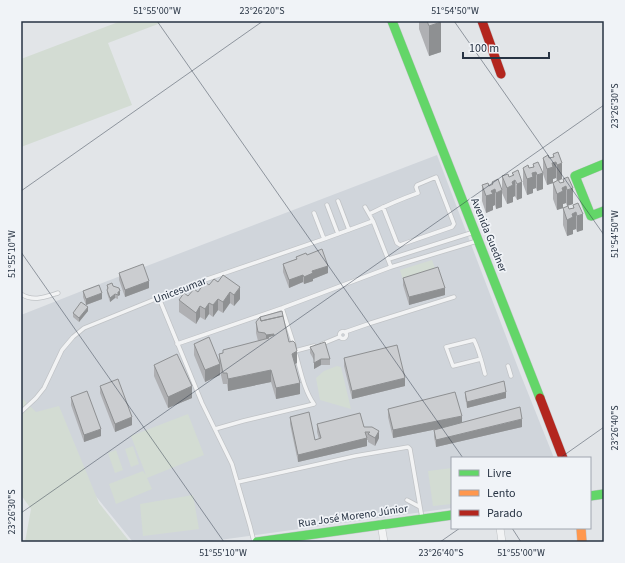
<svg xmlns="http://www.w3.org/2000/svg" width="625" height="563" viewBox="0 0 625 563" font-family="'Source Sans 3',sans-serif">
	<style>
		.built { fill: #d0d5db }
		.green { fill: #d3dcd3 }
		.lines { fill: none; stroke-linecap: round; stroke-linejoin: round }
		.lane-casing { stroke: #c0c3c6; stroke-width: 5 }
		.street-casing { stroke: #c0c3c6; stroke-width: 8 }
		.fast-casing { stroke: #c0c3c6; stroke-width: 10 }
		.slow-casing { stroke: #c0c3c6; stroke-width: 10 }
		.jam-casing { stroke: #c0c3c6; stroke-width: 10 }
		.lane { stroke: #f2f3f4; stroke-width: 3.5 }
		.street { stroke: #f2f3f4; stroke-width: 7 }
		.fast { stroke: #63d668; stroke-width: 9 }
		.slow { stroke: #ff974d; stroke-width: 9 }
		.jam { stroke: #b3261e; stroke-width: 9 }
		.wall { fill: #afb0b3; fill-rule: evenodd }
		.shaded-wall { fill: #8e9092 }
		.building { fill: #cbcdd0; stroke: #8e9092 }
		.ticks { fill: none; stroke: #273343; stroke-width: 1; stroke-opacity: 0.45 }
		.labels { text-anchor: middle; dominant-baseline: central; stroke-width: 3.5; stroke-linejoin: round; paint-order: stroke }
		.street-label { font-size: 11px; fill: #273343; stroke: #f0f3f7 }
		.neatline { fill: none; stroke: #273343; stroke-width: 1.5 }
		.ticks-label { font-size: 10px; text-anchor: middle; fill: #273343 }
	</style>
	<rect width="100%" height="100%" fill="#e2e5e8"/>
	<path class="built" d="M437,155L520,373L554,458H452V508L205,542H133L21,404V315L97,285Z"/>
	<path class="green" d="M121,21H166L108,43L132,105L21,147V59Z
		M432,260L437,274L404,283L400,270Z
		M337,366L341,367L351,409L320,400L316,378L324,371Z
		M21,397L36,412L59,406L99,503L130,542H25L31,509L21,495Z
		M188,414L204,455L147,478L152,489L116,504L109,484L143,471L146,475L131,436Z
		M133,446L139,464L131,467L125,449Z
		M116,450L123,470L115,473L108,453Z
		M452,468V504L433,506L428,471Z
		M193,495L199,529L143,536L140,504Z"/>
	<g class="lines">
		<defs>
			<path id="lane" d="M338,201L349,230
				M327,205L338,234
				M365,207L373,221L391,267
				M314,213L324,239
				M369,214C385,206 401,199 418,193L416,187L417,185L436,177L454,224L452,227L400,245L397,243L383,207
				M389,259L474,232
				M21,294C33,302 45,297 58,293
				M159,298L202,403L232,464L250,526L254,542
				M282,308L294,345
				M339.5 335a3.5 3.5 0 1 1 7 0a3.5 3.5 0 1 1-7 0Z
				M345,332L371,323L454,297
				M177,344L282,308L391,267L477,241
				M322,344L339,337
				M295,351L314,346
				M481,359L453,366L446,347L474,340C479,350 482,362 485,374
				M508,366L511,376
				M21,412L36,398L44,388L62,350L73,337L84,328L190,285L324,239L373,221
				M215,429L243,421L314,404C304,390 301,372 296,355
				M238,482L355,456L408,447L410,449L422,518
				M407,500L420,507"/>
			<path id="street" d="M381,524L384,542
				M500,528L502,542"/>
			<path id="fast" d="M392,21L540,398
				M604,164L575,176L591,216L604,211
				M590,496L604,494
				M257,542L452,515"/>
			<path id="slow" d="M581,528L582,542"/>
			<path id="jam" d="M482,21L501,74
				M540,398L563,458"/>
		</defs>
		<use href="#lane" class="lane-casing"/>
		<use href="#street" class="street-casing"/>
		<use href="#fast" class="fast-casing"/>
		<use href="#slow" class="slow-casing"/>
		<use href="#jam" class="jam-casing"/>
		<use href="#lane" class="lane"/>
		<use href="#street" class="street"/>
		<use href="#fast" class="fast"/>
		<use href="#slow" class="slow"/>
		<use href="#jam" class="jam"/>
	</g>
	<path class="wall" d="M419,21H440L441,52L429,56L419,29Z
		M553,154L562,179L559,181L560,183L563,182V179L573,204L567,206L566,203L563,204V208L557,210L553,199V183L547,185L543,174V158H549L553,157ZM556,178L557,181L553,182V179Z
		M533,164L543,189L537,191L536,188L533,189V193L527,195L523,184V168H529L533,167Z
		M512,173L522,198L517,200L515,196L513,197V202L507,204L502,193V176L509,177L512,176Z
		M492,182L502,207L496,209L495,205L493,206V210L486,213L482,201V185L489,186L492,185Z
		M573,205L583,230L577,232L576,229L573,230V234L567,236L563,225V208L569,209L573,208Z
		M307,255L328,273L313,279V281L304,284L303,282L289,288L283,272V264L296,259V257Z
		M119,273L149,288L125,297L119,280Z
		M403,278L445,295L409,305L403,285Z
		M214,279L240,299L234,306L230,303L223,313L218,310L213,317L209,314L205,320L200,317L196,324L179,312V300L198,292L209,285Z
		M107,285L113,286L120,295L118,296V299L115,298L110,302L107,293Z
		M83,291L102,299L86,305L83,297Z
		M88,311L79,322L73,317V313Z
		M256,322L289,342L297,363L295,364L300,394L276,399L271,382L228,391L227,384H223L220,371V375L205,382L194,355V344L219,361V354L258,341L256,333Z
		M310,347L330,359V365H321L314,369V360L310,353Z
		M344,358L405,386L352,399L344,366Z
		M154,365L192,398L168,408L154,376Z
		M100,386L132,425L115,432L100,393Z
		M465,392L506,398L467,408L465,397Z
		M71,397L101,436L84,442L71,405Z
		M388,409L462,423L522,427L436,447L434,437V430L442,428L393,438L388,417Z
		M290,417L315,440L319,439L317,432V424L364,427L379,438L375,446L368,442V440H367V446L298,462L290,424Z"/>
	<path class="shaded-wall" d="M441,22V52L429,56V26Z
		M556,162V178L553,179V183L547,185V169L552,163Z
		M562,163V179L557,181V165Z
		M536,172V188L533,189V193L527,195V179L532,173Z
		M543,173V189L537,191V175Z
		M515,180V196L513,197V202L507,204V188L512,182Z
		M522,182V198L517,200V184Z
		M566,186V203L563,204V208L557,210V194L562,188Z
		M573,188V204L567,206V190Z
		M495,189V205L493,206V210L486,213V196L491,191Z
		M502,190V207L496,209V193Z
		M576,212V229L573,230V234L567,236V220L572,214Z
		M583,214V230L577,232V216Z
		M328,266V273L313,279V281L304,284V277L312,271Z
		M303,275V282L289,288V280Z
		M149,281V288L125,297V290Z
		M240,287V299L234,306V295Z
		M445,288V295L409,305V297Z
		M120,291V295L118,296V292Z
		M230,292V303L223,313V302Z
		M102,293V299L86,305V299Z
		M115,294V298L110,302V298Z
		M218,299V310L213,317V305Z
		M209,303V314L205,320V309Z
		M200,306V317L196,324V313Z
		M88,307V311L79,322V318Z
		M274,334V345L268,337V346L266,347V335Z
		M297,351V363L292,365V354Z
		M321,359V365L314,369V363Z
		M220,364V375L205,382V370Z
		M271,370V382L228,391V379Z
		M405,378V386L352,399V391Z
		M300,383V394L276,399V388Z
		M192,386V398L168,408V397Z
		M506,392V398L467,408V402Z
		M462,416V424L393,438V430Z
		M132,417V425L115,432V424Z
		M522,419V427L436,447V440Z
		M101,429V436L84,442V435Z
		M379,431V438L375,446V438Z
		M367,438V446L298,462V455Z"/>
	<path class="building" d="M427,21H440L441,22L429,26Z
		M558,152L562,163L557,165L556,162L552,163L553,167L547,169L543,158L548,155L549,158L554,157L553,154Z
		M538,162L543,173L537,175L536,172L532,173L533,177L527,179L523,168L528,165L529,168L534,167L533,164Z
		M518,170L522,182L517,184L515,180L512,182L513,185L507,188L502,176L508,174L509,177L514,175L512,173Z
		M568,177L573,188L567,190L566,186L562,188L563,191L557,194L553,183L558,180L560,183L564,182L563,179Z
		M498,179L502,190L496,193L495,189L491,191L493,194L486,196L482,185L488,183L489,186L493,184L492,182Z
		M578,203L583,214L577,216L576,212L572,214L573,217L567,220L563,208L568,206L569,209L574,208L573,205Z
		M322,249L328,266L312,271L313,273L304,277L303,275L289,280L283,264L297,259L296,257L306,253L307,255Z
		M143,264L149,281L125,290L119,273Z
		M438,267L445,288L409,297L403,278Z
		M223,275L240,287L234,295L230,292L223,302L218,299L213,305L209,303L205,309L200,306L196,313L179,300L184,293L188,296L194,289L198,292L205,282L209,285L214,279L218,282Z
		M112,283L113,286L119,288L120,291L118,292V295L115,294L110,298L107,290L108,288L107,285Z
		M99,285L102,293L86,299L83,291Z
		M81,302L88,307L79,318L73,313Z
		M282,311L283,316L261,321L260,317Z
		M283,316L289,342L293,341L295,343L297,351L292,354L300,383L276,388L271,370L228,379L227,373H223L219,354L223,353V350L269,338L268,337L274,335V334L266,335L265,333L258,332L256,322L260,317L261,321Z
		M209,337L220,364L205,370L194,344Z
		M325,342L330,359H321L314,363V354L310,347Z
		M397,345L405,378L352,391L344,358Z
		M177,354L192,386L168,397L154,365Z
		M118,379L132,417L115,424L100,386Z
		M504,381L506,392L467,402L465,392Z
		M87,391L101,429L84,435L71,397Z
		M455,392L462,416L393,430L388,409Z
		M520,407L522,419L436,440L434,430Z
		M309,412L315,440L321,438L317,424L360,413L364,427H372L379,431L375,438L368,434L370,432H365L367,438L298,455L290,417Z"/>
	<path class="ticks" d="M157,21L463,458M454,21L604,235M21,191L263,21M21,252L224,542M560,458L604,427M21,513L604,105M512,528L521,542M440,542L460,528"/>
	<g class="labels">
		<g class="street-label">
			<text transform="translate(489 235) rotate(68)">Avenida Guedner</text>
			<text transform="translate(180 290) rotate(-21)">Unicesumar</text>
			<text transform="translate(353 516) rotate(-8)">Rua José Moreno Júnior</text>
		</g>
	</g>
	<rect width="625" height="563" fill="none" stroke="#f0f3f7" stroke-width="44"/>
	<rect x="451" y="457" width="140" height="72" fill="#f0f3f7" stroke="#a0a6af"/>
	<rect x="459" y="470" width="20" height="6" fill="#63d668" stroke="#a0a6af"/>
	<text x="487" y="477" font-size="12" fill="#273343">Livre</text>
	<rect x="459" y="490" width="20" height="6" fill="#ff974d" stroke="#a0a6af"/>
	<text x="487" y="497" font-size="12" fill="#273343">Lento</text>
	<rect x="459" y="510" width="20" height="6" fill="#b3261e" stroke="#a0a6af"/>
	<text x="487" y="517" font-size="12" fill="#273343">Parado</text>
	<path d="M463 52v6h86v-6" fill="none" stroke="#273343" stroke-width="2"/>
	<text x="469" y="52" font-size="12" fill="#273343" stroke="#f0f3f7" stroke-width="3" paint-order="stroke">100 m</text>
	<rect x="22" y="22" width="581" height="519" class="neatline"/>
	<g class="ticks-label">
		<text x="157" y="14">51°55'00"W</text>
		<text x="262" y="14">23°26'20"S</text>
		<text x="455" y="14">51°54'50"W</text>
		<text transform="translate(614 106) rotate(-90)" y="4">23°26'30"S</text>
		<text transform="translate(614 234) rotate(-90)" y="4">51°54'50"W</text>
		<text transform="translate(11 254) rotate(-90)" y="4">51°55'10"W</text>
		<text transform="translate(614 428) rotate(-90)" y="4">23°26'40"S</text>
		<text transform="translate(11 512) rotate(-90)" y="4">23°26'30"S</text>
		<text x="223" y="556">51°55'10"W</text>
		<text x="441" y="556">23°26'40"S</text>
		<text x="521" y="556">51°55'00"W</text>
	</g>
</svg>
